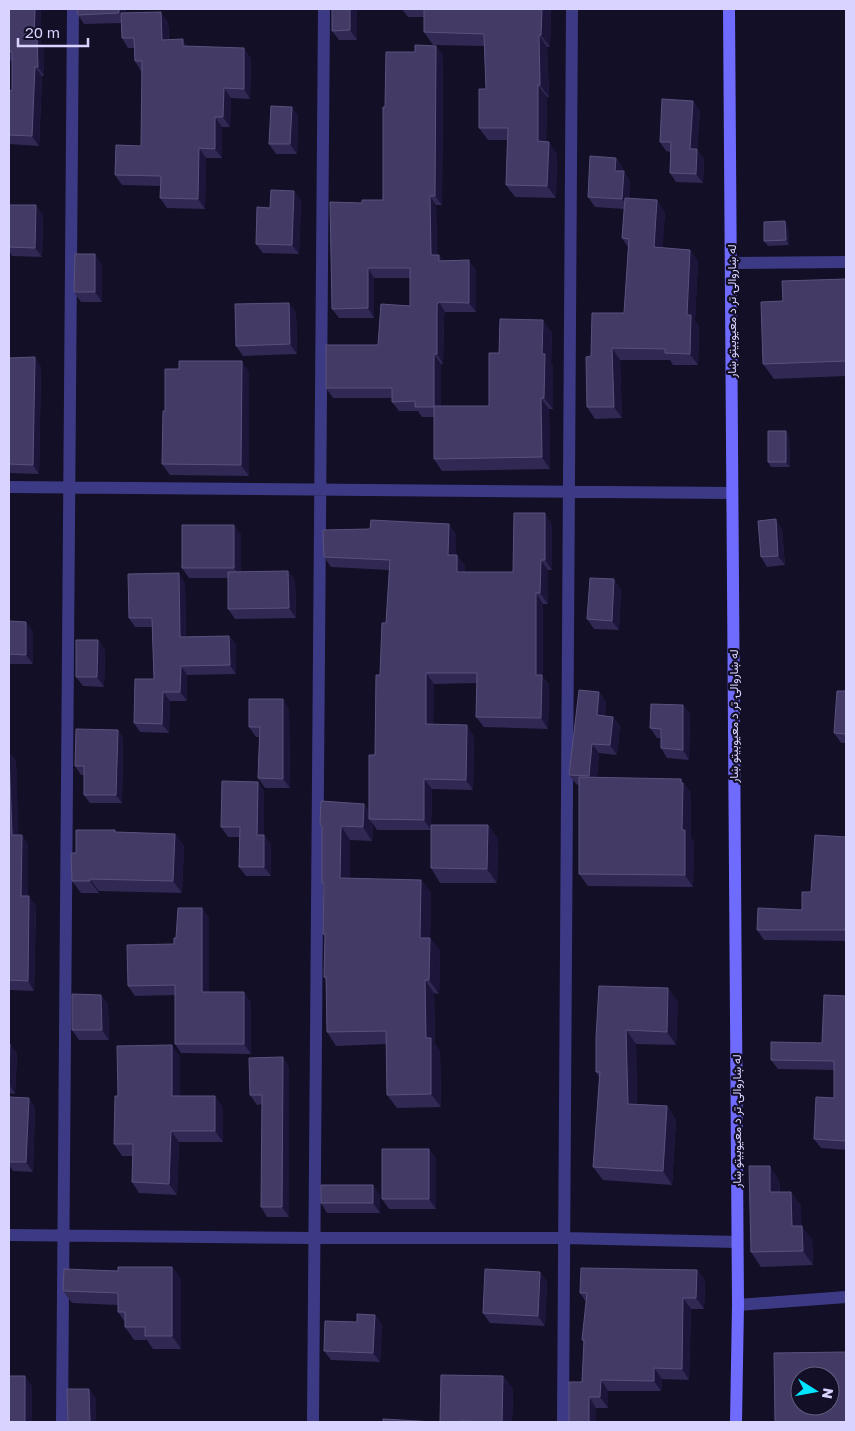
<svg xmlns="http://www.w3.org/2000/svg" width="855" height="1431" viewBox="0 0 855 1431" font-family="'Golos Text',Vazirmatn,sans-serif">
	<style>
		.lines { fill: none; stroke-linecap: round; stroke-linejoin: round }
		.street { stroke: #3d3a85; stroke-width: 12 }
		.secondary { stroke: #6f6bff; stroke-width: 12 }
		.wall { fill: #312854 }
		.shaded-wall { fill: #1d163a }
		.building { fill: #433a66; stroke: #5a527e; fill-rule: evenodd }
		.labels { text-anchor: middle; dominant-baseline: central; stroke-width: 4.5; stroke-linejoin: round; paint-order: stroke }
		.street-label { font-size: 12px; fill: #d9d4ff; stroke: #130f26 }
	</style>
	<rect width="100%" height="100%" fill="#130f26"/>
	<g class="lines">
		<path class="street" d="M731,263L846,262
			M9,487L732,493
			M9,1235L314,1238H564L737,1242
			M738,1305L846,1297
			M62,1422L73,9
			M313,1422L324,9
			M563,1422L572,9"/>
		<path class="secondary" d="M729,9L738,1305L736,1422"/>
	</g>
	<path class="wall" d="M9,9H41V44L44,48V76H42L39,146L9,144V90L12,91V61L9,60Z
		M77,9H126V13L168,22L169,40L188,47L251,58L250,99L231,98L230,127H222V158H206L205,209L167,208L160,198L161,186L122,185L115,175L141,146L142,71H141L135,61L134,48H128L122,38L121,23L84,24L78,15Z
		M357,9V40H339L332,31Z
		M402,9H551L550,47H547L549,97H547L546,142L557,154L556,198L515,197L506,185L507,140H488L479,128L486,89L484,46L433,45L424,32V17H408Z
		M436,46L443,55L442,205H436L437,255H439L443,260L476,270V312H445L444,315L443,364H441V406H489L499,353L552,332L551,363L553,366V409H549L550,469L442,471L434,459V417H422L418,411H399L392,402V398H333L326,388L378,345L410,306V278H374V318H339L332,309L362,203L383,200L385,107L415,52Z
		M292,107L298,116L297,154H276L269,144Z
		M700,110L697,150L704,159L703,183L676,182L670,173V152L666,151L660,142Z
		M616,158L623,168V171L630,181L629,199L665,212L662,248L690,250L698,261L695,320L699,326L698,365H673L670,360H620L622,418L595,419L587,407L591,356L624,313L628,247L622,238L624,209L595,207L588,197Z
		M301,200L299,254L263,253L256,244L270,208Z
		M9,205L43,215L42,257L12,256L9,251Z
		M788,226L789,245L768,246L764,241Z
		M102,264V302H81L74,292Z
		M846,279V376L774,379L763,364L783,301Z
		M296,312L297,354L243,356L236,346Z
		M9,358L41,367L39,474L9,473Z
		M179,369L249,372V476L170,475L162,464L165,411Z
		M789,436L790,467H771L768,462Z
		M449,524L456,535V555L465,565V572H513L552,524V570H548V604H543V677L549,685L548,729L484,727L476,717L477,683L434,684L433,724L474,736L473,790L432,789L431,825H488L498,839L497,883H440L431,868V830H377L373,824L372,841L350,840V879L421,880L431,893L430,938L440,951L439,994L434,993L435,1044L440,1051L441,1107L397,1108L387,1095L386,1044L336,1046L327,1032L326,980L324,977L325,937L323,934L324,886L322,883V829L320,825L364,804L369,811L375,755L380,675L386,623L389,570L331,567L324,557L370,529Z
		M782,529L785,565L767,567L761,557Z
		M241,534V572L288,571L295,581L296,618L235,619L228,609V578H189L182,568Z
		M185,583L186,637L229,636L236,645V674L187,675V701H170L169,733L140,732L134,723L154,679L152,627H135L129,618Z
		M621,589L619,630L594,629L587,619Z
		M9,621L33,631V664H9Z
		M98,640L105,650L104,687L83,686L76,677Z
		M846,691V743H841L834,733Z
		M599,692L606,702L605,716L613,717L620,726L617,755L599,753L597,777L690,791L689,793L691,795V838L694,842L693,887L588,886L579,874V785L576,784L569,775Z
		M683,705L690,714L689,760L667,758L661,748V738H657L650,728Z
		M289,709L290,788H265L258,778L259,737H256L249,727Z
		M118,730L123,738L122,803H90L84,795V775H81L75,766Z
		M9,752L16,761L18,835H22L28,845V896L36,906L34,991L9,990Z
		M258,782L264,792V835L271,845V876H246L239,867V837H228L221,827Z
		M116,832L175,834L184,846L182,893L99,891V893H81L72,881L76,853Z
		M846,837V941L764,940L757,930L802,910L811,892Z
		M202,908L209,918V992L251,1002V1054L181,1053L175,1044V995L135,996L128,986L174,944L176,938Z
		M101,995L108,1004L109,1040H79L72,1030Z
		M846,996V1150L821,1148L814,1139L834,1098V1070L778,1069L771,1060L822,1043Z
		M678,1001L676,1045L636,1044L637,1104L667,1106L676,1120L672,1185L603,1180L593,1167L599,1077L596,1072V1037Z
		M9,1044L17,1053L15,1094L9,1093Z
		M180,1056V1096H215L223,1108V1142H179L177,1195L139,1193L132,1182V1156H122L114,1144L118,1096Z
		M289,1067V1217H267L261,1207L262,1104L257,1105L250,1095Z
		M9,1097L35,1107L33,1172L13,1171L9,1165Z
		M429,1149L436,1159V1209H389L382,1199Z
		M779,1180L780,1192H791L801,1206V1226L812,1240L813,1265L761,1267L751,1252Z
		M380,1195V1213H327L321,1203Z
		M172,1267L181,1279V1349H153L147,1340H134L125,1327V1322L118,1312V1305L72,1303L63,1291L118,1271Z
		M697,1270L705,1280L704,1309H691L689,1380L662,1379L661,1391H608V1408H596V1422L582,1382L584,1343L582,1340L586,1302L580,1293Z
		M547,1281L545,1326L490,1323L483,1313Z
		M375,1315L382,1325L380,1362L331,1360L324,1351L357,1322Z
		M503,1376L513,1389L512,1422H440Z"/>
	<path class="shaded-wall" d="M35,9H41V44L44,48V76L38,67L34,39Z
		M119,9H126V23L119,13Z
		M350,9H357V40L350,30Z
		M542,9H551L550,47L541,35Z
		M161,12L168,22L169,49L162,40Z
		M539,35L547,47L549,97L540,85Z
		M183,39L189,49L183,46Z
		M436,46L443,55L442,205L435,196Z
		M244,48L251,58L250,99L244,89Z
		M35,67L42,76L39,146L32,136Z
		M538,85L547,97L546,154L538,141Z
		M224,88L231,98L230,127L223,117Z
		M693,101L700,110L697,150L704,159L703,183L696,174L690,149Z
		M292,107L298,116L297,154L290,144Z
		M215,117L222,127V158L215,149Z
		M549,142L557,154L556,198L547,186Z
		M199,148L206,158L205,209L198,199Z
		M616,158L623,168L622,181L615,171Z
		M624,171L630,181L629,209L622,199Z
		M294,191L301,200L299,254L292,245Z
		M430,196L436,205L437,264L431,255Z
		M657,200L665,212L662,259L654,247Z
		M36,205L43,215L42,257L35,248Z
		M785,221L788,226L789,245L786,240Z
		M690,250L698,261L695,320L699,326L698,365L690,354L687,315Z
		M95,254L102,264V302L95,292Z
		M439,255L446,264L439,261Z
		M469,260L476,270V312L469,303Z
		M368,268L374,278V318L368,308Z
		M439,302L445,312L444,315L443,364L437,354V305Z
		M289,303L296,312L297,354L290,344Z
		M543,320L552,332L551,363L553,366V409L544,398L542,354Z
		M612,348L620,360L622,418L614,407Z
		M434,354L441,364V417L434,407Z
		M35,357L41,367L39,474L33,465Z
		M242,361L249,372V476L241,465Z
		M541,398L549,409L550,469L542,457Z
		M786,431L789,436L790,467L786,462Z
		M545,513L552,524V570L545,560Z
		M776,519L782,529L785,565L778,556Z
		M449,524L456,535V566L448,555Z
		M234,525L241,534V578L234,568Z
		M457,555L465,565V583L457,572Z
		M541,560L548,570V604L540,593Z
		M288,571L295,581L296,618L289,608Z
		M179,573L185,583L186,646L180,637Z
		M614,579L621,589L619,630L612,621Z
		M536,593L543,604V677L549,685L548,729L541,718L536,675Z
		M26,622L33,631V664L26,655Z
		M229,636L236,645V674L230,665Z
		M98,640L105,650L104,687L97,677Z
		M181,666L187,675V701L180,692Z
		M426,673L434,684L433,735L426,724Z
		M163,692L170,701L169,733L162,724Z
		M599,692L606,702L604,725L597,715Z
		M283,699L289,709L290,788L283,779Z
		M683,705L690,714L689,760L683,750Z
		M613,717L620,726L617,755L610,745Z
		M467,725L474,736L473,790L466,780Z
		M118,730L123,738L122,803L116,795Z
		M592,744L599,753L596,786L589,776Z
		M9,752L16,761L19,845L12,835Z
		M424,779L432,789L431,830L424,820Z
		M681,779L690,791L689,793L691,795V838L694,842L693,887L685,875L682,830Z
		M258,782L264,792V844L257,835Z
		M364,804L373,817L369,819L373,824L372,841L363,827Z
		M488,825L498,839L497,883L487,869Z
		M341,826L350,840V892L340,878Z
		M175,834L184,846L182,893L173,881Z
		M22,835L28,845V906L21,896Z
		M264,835L271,845V876L264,867Z
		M90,879L99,891V893L90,881Z
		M421,880L431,893L430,951L420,938Z
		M29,896L36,906L34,991L28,981Z
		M202,908L209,918V1001L202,992Z
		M430,938L440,951L439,994L429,980Z
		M425,980L434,993L435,1044L440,1051L441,1107L431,1094L426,1038Z
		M668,988L678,1001L676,1045L667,1032Z
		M244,992L251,1002V1054L244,1044Z
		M101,995L108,1004L109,1040L102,1030Z
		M626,1030L636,1044L637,1117L628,1104Z
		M10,1044L17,1053L15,1094L9,1084Z
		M172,1045L180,1056V1107L172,1096Z
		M283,1057L289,1067V1217L282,1207Z
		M215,1096L223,1108V1142L215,1131Z
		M29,1098L35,1107L33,1172L26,1162Z
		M667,1106L676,1120L672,1185L663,1171Z
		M171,1131L179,1142L177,1195L169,1184Z
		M429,1149L436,1159V1209L429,1199Z
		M770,1166L779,1180L780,1207L770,1192Z
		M373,1185L380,1195V1213L373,1203Z
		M791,1192L801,1206L802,1240L792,1226Z
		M802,1226L812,1240L813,1265L803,1251Z
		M172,1267L181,1279V1349L172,1336Z
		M697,1270L705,1280L704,1309L696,1298Z
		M540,1272L547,1281L545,1326L538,1316Z
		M683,1298L691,1309L689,1380L682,1369Z
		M375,1315L382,1325L380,1362L373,1353Z
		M654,1368L662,1379L661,1391L654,1381Z
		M25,1376L32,1386V1422H25Z
		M503,1376L513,1389L512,1422H502Z
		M601,1380L608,1391V1408L600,1397Z
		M89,1389L96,1398V1422H90Z
		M589,1397L596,1408V1422H589Z"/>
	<path class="building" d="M9,9H35L34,39H37L38,67H35L32,136L9,135V90L12,91V52L9,51Z
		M77,9H119V13L78,15Z
		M332,9H350V30L332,31Z
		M424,9H542L541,35H539L540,85H538V141L549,142L547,186L506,185L508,128H479V89H486L484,34L424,32Z
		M161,12L162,40L183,39V46L244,48V89L224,88L223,117H215V149L199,148L198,199L160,198L161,176L115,175L116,145L141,146L142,61H135L134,38H122L121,13Z
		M415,45L436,46L435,196H430L431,255H439V261L469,260V303L439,302L437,305V354H434V407H415V401L392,402V388H326V345H378L381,304L410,306V268H368V308L332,309L330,202L362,203V200H383V107H385L386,52H415Z
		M662,99L693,101L690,149H697L696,174L670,173L671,142H660Z
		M271,106L292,107L290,144H269Z
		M590,156L616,158L615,171H624L622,199L588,197Z
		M271,190L294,191L292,245L256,244L257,207L270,208Z
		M625,198L657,200L654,247L690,250L687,315H691L690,354L665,353V349L612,348L614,407H587L586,357L591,356L592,313H624L629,239L622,238Z
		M9,205H36L35,248L9,247Z
		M785,221L786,240L764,241V222Z
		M75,254H95V292H74Z
		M846,279V361L763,364L761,302L783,301L782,281Z
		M289,303L290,344L236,346L235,304Z
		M500,319L543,320L542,354H545L544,398H541L542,457L434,459V406H489V353H499Z
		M35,357L33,465L9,464V358Z
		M179,361H242L241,465L162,464L163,411H165V369H179Z
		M768,431H786V462H768Z
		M514,513H545V560H541L540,593H536V675H542L541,718L476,717L477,673H426V724L467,725L466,780L424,779V820L369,819V755H375L376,675H380L382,623H386L390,560L324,557L323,530L370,529L371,520L449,524L448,555H457V572H513Z
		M776,519L778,556L761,557L758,521Z
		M182,525H234V568H182Z
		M288,571L289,608L228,609V572Z
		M179,573L180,637L229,636L230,665L181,666L180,692H163L162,724L134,723L135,679H154L152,618H129L128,574Z
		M590,578L614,579L612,621L587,619Z
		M9,621L26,622V655L9,654Z
		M76,640H98L97,677H76Z
		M579,690L599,692L597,715L613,717L610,745L592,744L589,776L569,775Z
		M837,691H846V734L834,733Z
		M249,699H283V779L258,778L260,727H249Z
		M651,704L683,705V750L661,748V729L650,728Z
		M76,729L118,730L116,795H84V766H75Z
		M9,752L12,835H22L21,896H29L28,981L9,980Z
		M579,777L681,779V783H683L682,830H685V875L579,874Z
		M222,781L258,782L257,835H264V867H239L240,827H221Z
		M321,801L364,804L363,827L341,826L340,878L421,880L420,938H430L429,980H425L426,1038H431V1094L387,1095L386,1031L327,1032L326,977H324L325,934H323L324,883H322V826L320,825Z
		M431,825H488L487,869L431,868Z
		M76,830H115V832L175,834L173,881L90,879V881H72L71,853H76Z
		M815,835L846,837V930H757L758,908L802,910V892H811Z
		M178,908H202V992H244V1044H175V985L128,986L127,945L174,944V938H176Z
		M599,986L668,988L667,1032L626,1030L628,1104L667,1106L663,1171L593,1167L600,1072H596V1037Z
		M72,994L101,995L102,1030H72Z
		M824,995L846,996V1141L814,1139L816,1097L834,1098V1061L771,1060V1042L822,1043Z
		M9,1044H10L9,1078Z
		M172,1045V1096H215V1131H171L169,1184L132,1182L133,1144H114L115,1096H118L117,1046Z
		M283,1057L282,1207H261L262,1095H250L249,1058Z
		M9,1097L29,1098L26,1162H9Z
		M382,1149H429V1199H382Z
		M749,1166H770V1192H791L792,1226H802L803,1251L751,1252Z
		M321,1185H373V1203H321Z
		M118,1267H172V1336H145V1327H125V1312H118V1293L63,1291L64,1269L118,1271Z
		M581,1268L697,1270L696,1298H683L682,1369L654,1368V1381L601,1380L600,1397H589V1422H569V1382H582L584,1340H582L587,1293H580Z
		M485,1269L540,1272L538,1316L483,1313Z
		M357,1314L375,1315L373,1353L324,1351L325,1321L357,1322Z
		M846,1352V1422H775L774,1353ZM800,1376H830V1406H800Z
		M441,1375L503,1376L502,1422L460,1421V1422H440Z
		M9,1376H25V1422H9Z
		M67,1389H89L90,1422H68Z
		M383,1419L435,1422H383Z"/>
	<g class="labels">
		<g class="street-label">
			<text transform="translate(731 311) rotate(-90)">له ښاروالۍ تر د معیوبیتو ښار</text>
			<text transform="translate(733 716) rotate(-90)">له ښاروالۍ تر د معیوبیتو ښار</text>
			<text transform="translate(736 1121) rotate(-90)">له ښاروالۍ تر د معیوبیتو ښار</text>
		</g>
	</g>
	<rect width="855" height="1431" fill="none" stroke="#d9d4ff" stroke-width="20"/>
	<g transform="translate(815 1391) rotate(101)"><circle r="24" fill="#130f26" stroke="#625e7d"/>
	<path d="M0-4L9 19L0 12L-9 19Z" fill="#00e5ff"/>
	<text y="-8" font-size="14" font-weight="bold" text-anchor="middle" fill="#d9d4ff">N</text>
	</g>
	<path d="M18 38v8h70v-8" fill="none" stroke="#d9d4ff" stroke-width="2.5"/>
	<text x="25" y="38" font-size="15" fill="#d9d4ff" stroke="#130f26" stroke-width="4" paint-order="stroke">20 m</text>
</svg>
